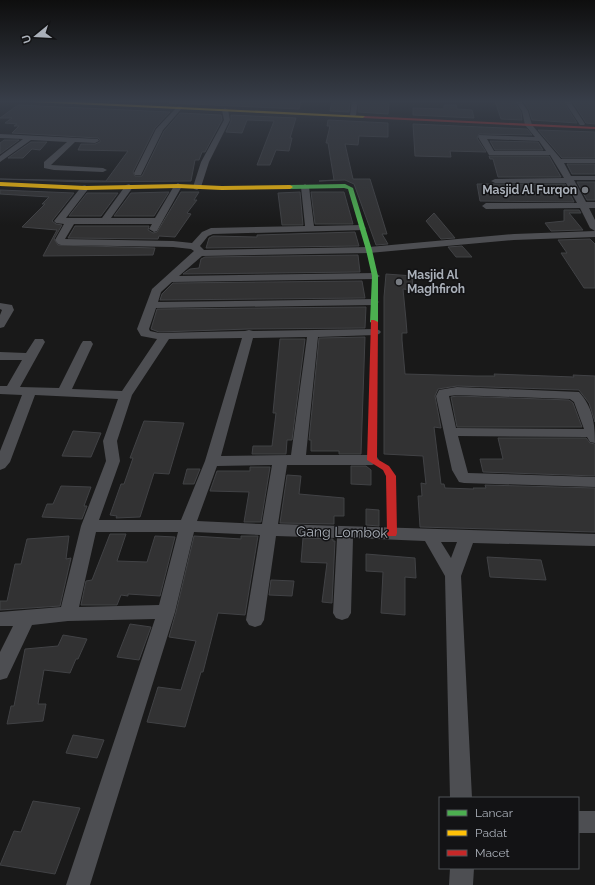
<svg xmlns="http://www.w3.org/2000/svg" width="595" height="885" viewBox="0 0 595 885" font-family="Raleway,sans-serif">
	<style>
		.building { fill: #323233; stroke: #414245 }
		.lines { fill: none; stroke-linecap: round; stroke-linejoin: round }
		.street { fill: #4d4e52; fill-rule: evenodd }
		.fast { fill: #4caf50; fill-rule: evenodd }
		.slow { fill: #ffc107; fill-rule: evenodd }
		.jam { fill: #c62828; fill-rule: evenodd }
		.poi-dot { fill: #777b81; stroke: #131315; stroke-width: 1.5 }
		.labels { text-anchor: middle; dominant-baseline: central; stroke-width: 3; stroke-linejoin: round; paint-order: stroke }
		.far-poi-label { font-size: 12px; font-weight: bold; fill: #aab0b9; stroke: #131315; text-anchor: end }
		.street-label { font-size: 14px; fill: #aab0b9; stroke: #131315 }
	</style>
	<rect width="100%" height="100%" fill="#191919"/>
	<path class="building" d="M171,101H301L299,109L169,103Z
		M332,101H350L349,112L330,111Z
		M359,101H389L388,114L358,112Z
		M495,101H514L521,112L522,120L501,119Z
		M523,101H563L577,123L532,120L529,110Z
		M572,101H595V124L586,123Z
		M18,105L170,112L155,128L133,172L135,176H142L164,131L180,113L221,115L222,120L205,152H202L199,160H195L191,181L85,182L0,179L106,181L128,151L78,150L81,144H95L100,142V140L98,138L12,133L19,126H14L17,124L5,123L12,118H0Z
		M444,105H456L457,109L472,110L474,118L413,115V108L444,109Z
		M231,115L296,118L290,138H292L289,151L276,150L270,165H257L274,121L247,120L242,133L226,132L231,121Z
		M328,120L388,123V137L359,136L358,145L345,144L353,179H370L387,234H382L388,244L376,245L354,184L345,180L319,181L334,180L328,143H326L330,126H327Z
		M413,124L527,129L532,135L479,134L477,138L486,152L450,151L451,157L415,156Z
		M538,130L595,132V158H562Z
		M4,140H19L0,154V143Z
		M490,141L538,142L543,150H495Z
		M31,142H47L40,150L32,149L23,158H8Z
		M489,156H549L561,177H498L493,159H490Z
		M567,164H595V174H572Z
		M577,182H595V200H587Z
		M477,184H565L574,202L480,201Z
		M0,190L74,193L52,221L56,224L62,225L54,239L58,245L155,248L153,255L43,256L57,230L22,227L45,204H42L49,197L0,194Z
		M169,192L154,216H114L131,193Z
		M181,192H199L194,200H197L187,213L191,214L175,237L159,236L158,239L68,238L75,226H149L148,230L153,233L157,232Z
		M300,192L303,225H282L278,193Z
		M311,192H344L353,224H315Z
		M87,193H118L101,216H69Z
		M564,210H579L581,213H569L583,230L551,231L545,223L564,221Z
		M434,213L455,238L441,239L426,221Z
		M355,232L359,246L206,248L209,238L213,236L257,237V235Z
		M590,239L595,244V288H584L561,253H567L558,240Z
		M462,246L472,257H456L448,247Z
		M358,255L360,272L183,274L190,269L199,268L201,259L205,257Z
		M386,274L413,276L412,290L403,289L406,320L407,333H402V340L405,374L476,376H495L494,374L574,377L573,375L595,376V422L589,403L579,390L457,386L438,389L435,396L441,428L434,427L441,484H444L445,488L474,489L473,488H486L485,485L595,488V532L420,527L418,496H422L421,483L426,484L423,456L384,454V297Z
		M362,281L365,298L160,300L162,294L173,283Z
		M366,307L365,328L249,329L159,332L151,329L157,309Z
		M365,337L361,454H339V451H311V440H309L319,338Z
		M280,339H305L292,440H287L286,454H252L253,446H272L276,413H273Z
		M457,396L569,400L573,403L582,427H457L451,397Z
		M144,421L184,423L169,474L154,473L140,517L116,518L117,516L110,515L121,484H124L133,458H130Z
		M73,431L101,433L91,457L62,456Z
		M498,438H586L590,443L595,444V476L483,472L480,459H503Z
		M351,466H366L371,470V485L351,484Z
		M250,467H270L261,522H244L249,492L210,491L217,471H250Z
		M187,469H200L194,484H183Z
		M287,475L301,476L299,494L344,498V516H334V524L280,523Z
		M61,486L91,487L84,506H87L82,519L42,517L47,504H53Z
		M366,509L379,510V526L366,525Z
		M110,534H126L117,561L147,562L155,536L175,537L160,596L128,594V596L121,595L117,605H81L86,581L92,580Z
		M69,536L66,559L71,558L60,606L0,610V601H7L15,564H21L27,539Z
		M194,536L241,539V536H258L245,615L218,613L203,672H201L185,727L147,722L158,687L181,690L196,641L169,637L176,612Z
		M303,538L333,539V541H335L332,603L322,602L327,563L301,562Z
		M366,554L415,558L416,578L405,577V615L381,613L383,572L366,571Z
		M487,557L541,560L546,580L490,577Z
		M271,580L294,581L292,596L269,595Z
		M130,624L151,627L139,660L117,657Z
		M63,635L87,639L78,659H76L70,673L44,670L38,704H46L43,721L7,724L11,706H14L25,649L58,646Z
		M73,735L104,740L97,758L66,753Z
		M33,801L80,808L55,874L0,865L14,831L21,832Z"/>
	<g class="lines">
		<path class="street" d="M106,101H113L109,103Z
			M352,101H358L356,115L353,117L350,115Z
			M515,101H521L528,111L532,125L561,159H595V163H564L571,176H595V180H574L586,202H595V208H589L595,220V231L590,228L580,208L486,209L482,206L486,203H577L566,183H495L491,181L495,179L564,178L550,155H489L478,137L479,135L535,137L525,125L522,111ZM487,139L539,141L546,151H494Z
			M564,101H570L585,124L584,125H580Z
			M178,106L183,107L163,130L141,175H135L134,173L156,129Z
			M225,108L228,110L230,120L209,162L201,187L197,190L194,189L193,187L201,162L224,120L222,110Z
			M0,134L98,139L99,141L95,143L75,142L51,165L103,168L107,170L103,172L54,170L44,168V162L67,142L31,140L0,162V156L23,139L0,138Z
			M178,183L182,186L157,231L154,232L149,229L152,224H74L65,239L173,241L192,243L202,232L211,228L305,226L301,187L305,184L309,187L314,226L361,225L366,228L364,230L213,234L208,236L200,246L204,250L369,247L514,234L595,231V237L514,240L369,253L202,256L179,276L375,273L380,276L375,279L172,282L161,292L158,302L374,299L379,302L374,305L156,308L149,329L150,331L159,333L245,331L249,330L253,331L375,329L379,330L381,332L379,334L375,335L318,337L306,455H372L377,457L379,460L377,463L372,465H287L278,524L595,534V546L473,543L461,576L472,798H450L445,576L425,541L353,538L351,613L348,618L342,620L336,618L333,613L337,538L276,536L264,620L261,625L255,627L249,625L246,620L260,535L194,532L175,612L90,885H66L155,619L68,621L32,625L7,678L0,680V652L13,626H0V612L61,607L81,526L106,461L103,441L118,399L35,395L10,462L5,468L0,470V451L22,395L0,394V386H7L22,360H0V352L26,353L35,339H43L45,342L20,387L59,388L81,344L83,341H91L93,344L72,389L122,391L157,339L141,336L137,329L152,289L194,251L191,249L173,247L61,245L58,244L55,240L64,224L56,223L54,221L82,186L85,185L89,188L66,218H102L126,185L129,184L133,187L111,218H155L174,186ZM307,337L291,455L221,456L253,338ZM242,338L205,461L181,520H99L120,461L117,441L132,395L169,339ZM272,465L262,524L197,521L217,466ZM96,532H178L159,605L79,607ZM441,542H457L451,558Z
			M0,303L12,305L14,310L4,327L0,328V315L2,310L0,309Z
			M457,387L579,392C593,407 595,424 595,443L590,442L587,437L458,436L468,473L595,477V487L464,483L459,482L452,470L436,396L439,390ZM457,395L570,399L574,402L584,429L456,428L449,396Z
			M578,811H595V833H578Z
			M450,868H474L473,885H449Z"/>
		<path class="fast" d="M345,184L353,188L372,250L378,276V322L374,324L370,322L372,276L366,250L348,189L344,188L290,189L287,187L290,185Z"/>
		<path class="slow" d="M30,101H56L365,116L367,117L365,118L32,102Z
			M0,182L85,186L178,184L222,186L290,185L293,187L290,189L222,190L178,188L85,190L0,186Z"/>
		<path class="jam" d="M365,116L595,127V129L363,118Z
			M371,320H374L378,322L377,459L389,466L396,476L397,533L396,536H388L387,533L386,476L383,470L367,460Z"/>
	</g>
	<linearGradient id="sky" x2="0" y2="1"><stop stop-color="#0e0e0e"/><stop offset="0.45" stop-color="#383e49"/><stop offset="1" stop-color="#383e49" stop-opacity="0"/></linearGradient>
	<rect width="595" height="225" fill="url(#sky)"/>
	<g class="poi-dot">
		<circle cx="585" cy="190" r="4"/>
		<circle cx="399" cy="282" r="4"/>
	</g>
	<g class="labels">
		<g class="far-poi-label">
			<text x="577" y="190">Masjid Al Furqon</text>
			<text x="407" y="275" text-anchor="start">Masjid Al<tspan x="407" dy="14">Maghfiroh</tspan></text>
		</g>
		<g class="street-label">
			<text transform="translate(342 532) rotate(1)">Gang Lombok</text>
		</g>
	</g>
	<rect x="439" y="797" width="140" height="72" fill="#131315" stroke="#4f5257"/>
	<rect x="447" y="810" width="20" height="6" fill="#4caf50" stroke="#4f5257"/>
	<text x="475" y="817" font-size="12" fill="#aab0b9">Lancar</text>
	<rect x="447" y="830" width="20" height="6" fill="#ffc107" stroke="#4f5257"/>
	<text x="475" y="837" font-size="12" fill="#aab0b9">Padat</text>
	<rect x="447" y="850" width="20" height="6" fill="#c62828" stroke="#4f5257"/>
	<text x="475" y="857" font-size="12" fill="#aab0b9">Macet</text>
	<g transform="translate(36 36) rotate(252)" stroke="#131315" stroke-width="3" paint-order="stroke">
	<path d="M0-3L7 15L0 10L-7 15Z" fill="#aab0b9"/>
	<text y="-6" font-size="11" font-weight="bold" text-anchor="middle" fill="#aab0b9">U</text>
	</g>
</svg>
